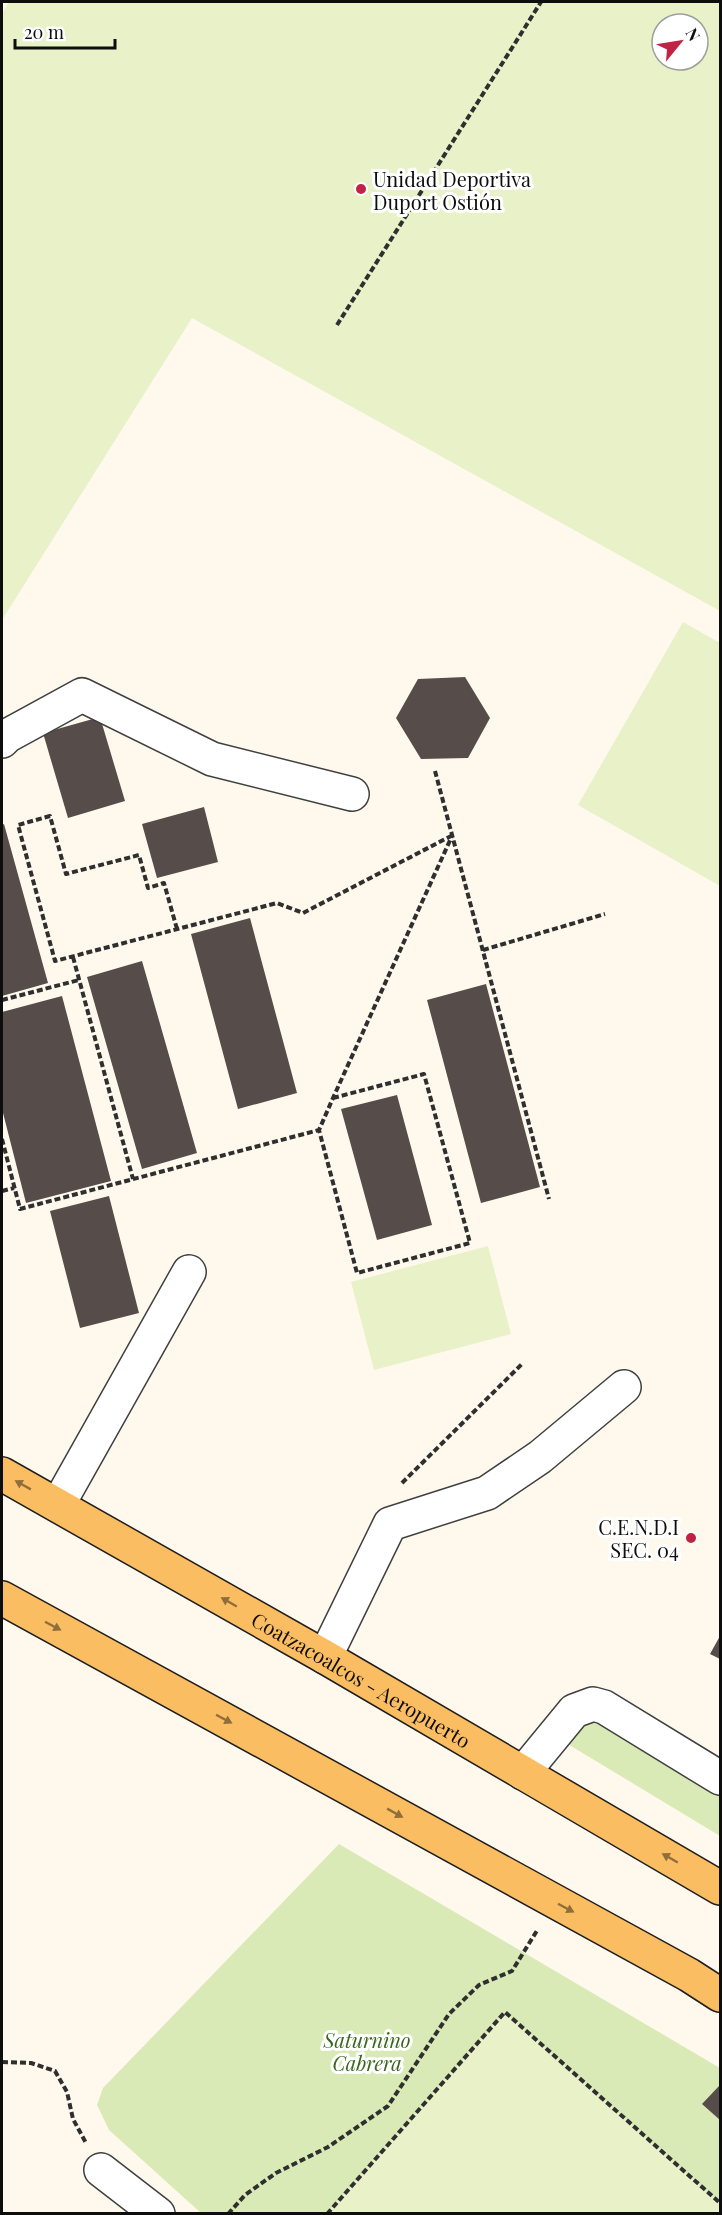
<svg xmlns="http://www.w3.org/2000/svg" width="722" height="2215" viewBox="0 0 722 2215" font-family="'Playfair Display',serif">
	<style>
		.green { fill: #d9eab7 }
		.pitch { fill: #e9f1c9; fill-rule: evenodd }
		.building { fill: #564c49 }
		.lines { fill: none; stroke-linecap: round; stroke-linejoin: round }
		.minor-casing { stroke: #404040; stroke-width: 36 }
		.major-casing { stroke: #1e1e1e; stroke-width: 36 }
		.path { stroke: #2f2f2f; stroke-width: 4; stroke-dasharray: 6 3; stroke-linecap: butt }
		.minor { stroke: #fff; stroke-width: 33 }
		.major { stroke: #fbbd62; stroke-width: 33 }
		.oneway { fill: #906e3c }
		.poi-dot { fill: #c02343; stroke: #fff; stroke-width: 2 }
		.labels { text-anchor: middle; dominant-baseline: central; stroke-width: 6; stroke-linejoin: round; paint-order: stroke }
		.poi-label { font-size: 20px; fill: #0d0d0d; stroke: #fff; text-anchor: start }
		.street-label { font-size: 20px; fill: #0d0d0d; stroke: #fff }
		.park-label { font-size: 20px; font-style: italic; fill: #38661c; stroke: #fff }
	</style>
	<rect width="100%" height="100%" fill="#fff9ed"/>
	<path class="green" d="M600,1716L720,1784V1836L566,1743L580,1727Z
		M339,1844L720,2068V2213H201L109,2130L97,2105L103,2088Z"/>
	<path class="pitch" d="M9,2H720V611L192,318L2,620V13ZM662,24H698V60H662Z
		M683,622L720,643V886L578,805Z
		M488,1246L511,1334L374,1370L351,1282Z
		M505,2012L720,2203V2213H327Z"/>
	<path class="building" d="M465,677L490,718L468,758L421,759L396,718L418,679Z
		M100,717L125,801L68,818L43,733Z
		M204,807L218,862L157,878L142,824Z
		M4,824L48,983L2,996V825Z
		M250,918L297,1093L238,1109L191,934Z
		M142,961L197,1153L142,1169L87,977Z
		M486,984L540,1187L481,1203L427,1000Z
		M62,996L111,1181L26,1203L2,1109V1012Z
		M397,1095L432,1225L377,1240L341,1109Z
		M109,1196L139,1313L80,1328L50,1211Z
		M720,1636V1659L710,1654Z
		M719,2086L720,2088V2120L702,2104Z"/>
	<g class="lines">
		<defs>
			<path id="minor" d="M2,741L7,736L82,695L212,759L352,794
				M58,1505L189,1272
				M325,1657L390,1524L487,1493L540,1457L624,1387
				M523,1773L574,1711L593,1704L604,1707L720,1778
				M101,2170L158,2214"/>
			<g id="major">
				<path id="s1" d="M2,1474L325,1657L720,1888"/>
				<path d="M2,1598L689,1975L720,1995"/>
			</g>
		</defs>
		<use href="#minor" class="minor-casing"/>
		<use href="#major" class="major-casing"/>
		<path class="path" d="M337,325L541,2
			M435,771L549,1199
			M177,929L164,883L148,888L139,855L66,874L50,816L18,825L55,961L277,903L303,913L451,836
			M483,950L605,914
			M73,957L133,1179
			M2,1000L79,980
			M333,1098L424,1074L470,1243L357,1273L319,1130L333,1098L452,836
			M2,1139L20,1209L319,1130
			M2,1191L14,1188
			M402,1483L522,1364
			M2,2062L31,2063L55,2071L67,2092L73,2119L86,2143
			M228,2214L245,2195L276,2173L328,2147L388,2106L449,2014L479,1985L512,1971L538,1929
			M327,2214L505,2012L720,2203"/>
		<use href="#minor" class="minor"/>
		<use href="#major" class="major"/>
	</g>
	<defs><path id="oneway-solid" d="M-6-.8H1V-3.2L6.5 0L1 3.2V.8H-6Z" transform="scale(1.5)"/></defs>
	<g class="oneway">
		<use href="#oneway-solid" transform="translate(23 1485) rotate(-151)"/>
		<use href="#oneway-solid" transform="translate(229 1602) rotate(-150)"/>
		<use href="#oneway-solid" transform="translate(53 1626) rotate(28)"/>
		<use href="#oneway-solid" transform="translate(224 1719) rotate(28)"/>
		<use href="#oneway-solid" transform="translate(395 1813) rotate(29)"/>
		<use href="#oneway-solid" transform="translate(670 1858) rotate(-150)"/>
		<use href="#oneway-solid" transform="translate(566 1908) rotate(28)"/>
	</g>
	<g class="poi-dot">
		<circle cx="361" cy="189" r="6"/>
		<circle cx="691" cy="1538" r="6"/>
	</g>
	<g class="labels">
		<g class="poi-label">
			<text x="373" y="178">Unidad Deportiva<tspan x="373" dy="23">Duport Ostión</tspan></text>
			<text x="679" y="1526" text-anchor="end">C.E.N.D.I<tspan x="679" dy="23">SEC. 04</tspan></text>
		</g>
		<g class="street-label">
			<text stroke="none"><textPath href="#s1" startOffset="414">Coatzacoalcos - Aeropuerto</textPath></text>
		</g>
		<g class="park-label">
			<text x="367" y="2039">Saturnino<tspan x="367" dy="23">Cabrera</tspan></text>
		</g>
	</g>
	<rect width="722" height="2215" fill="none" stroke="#0d0d0d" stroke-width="6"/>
	<g transform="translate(680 42) rotate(60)"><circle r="28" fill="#ffffff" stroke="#9e9e9e" stroke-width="1.5"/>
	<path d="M0-4.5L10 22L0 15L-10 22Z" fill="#c02343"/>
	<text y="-9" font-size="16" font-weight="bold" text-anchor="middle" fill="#0d0d0d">N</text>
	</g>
	<path d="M15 39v9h100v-9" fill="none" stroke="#0d0d0d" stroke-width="3"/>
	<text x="24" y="39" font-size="18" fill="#0d0d0d" stroke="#ffffff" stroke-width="4.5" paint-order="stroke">20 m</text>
</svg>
